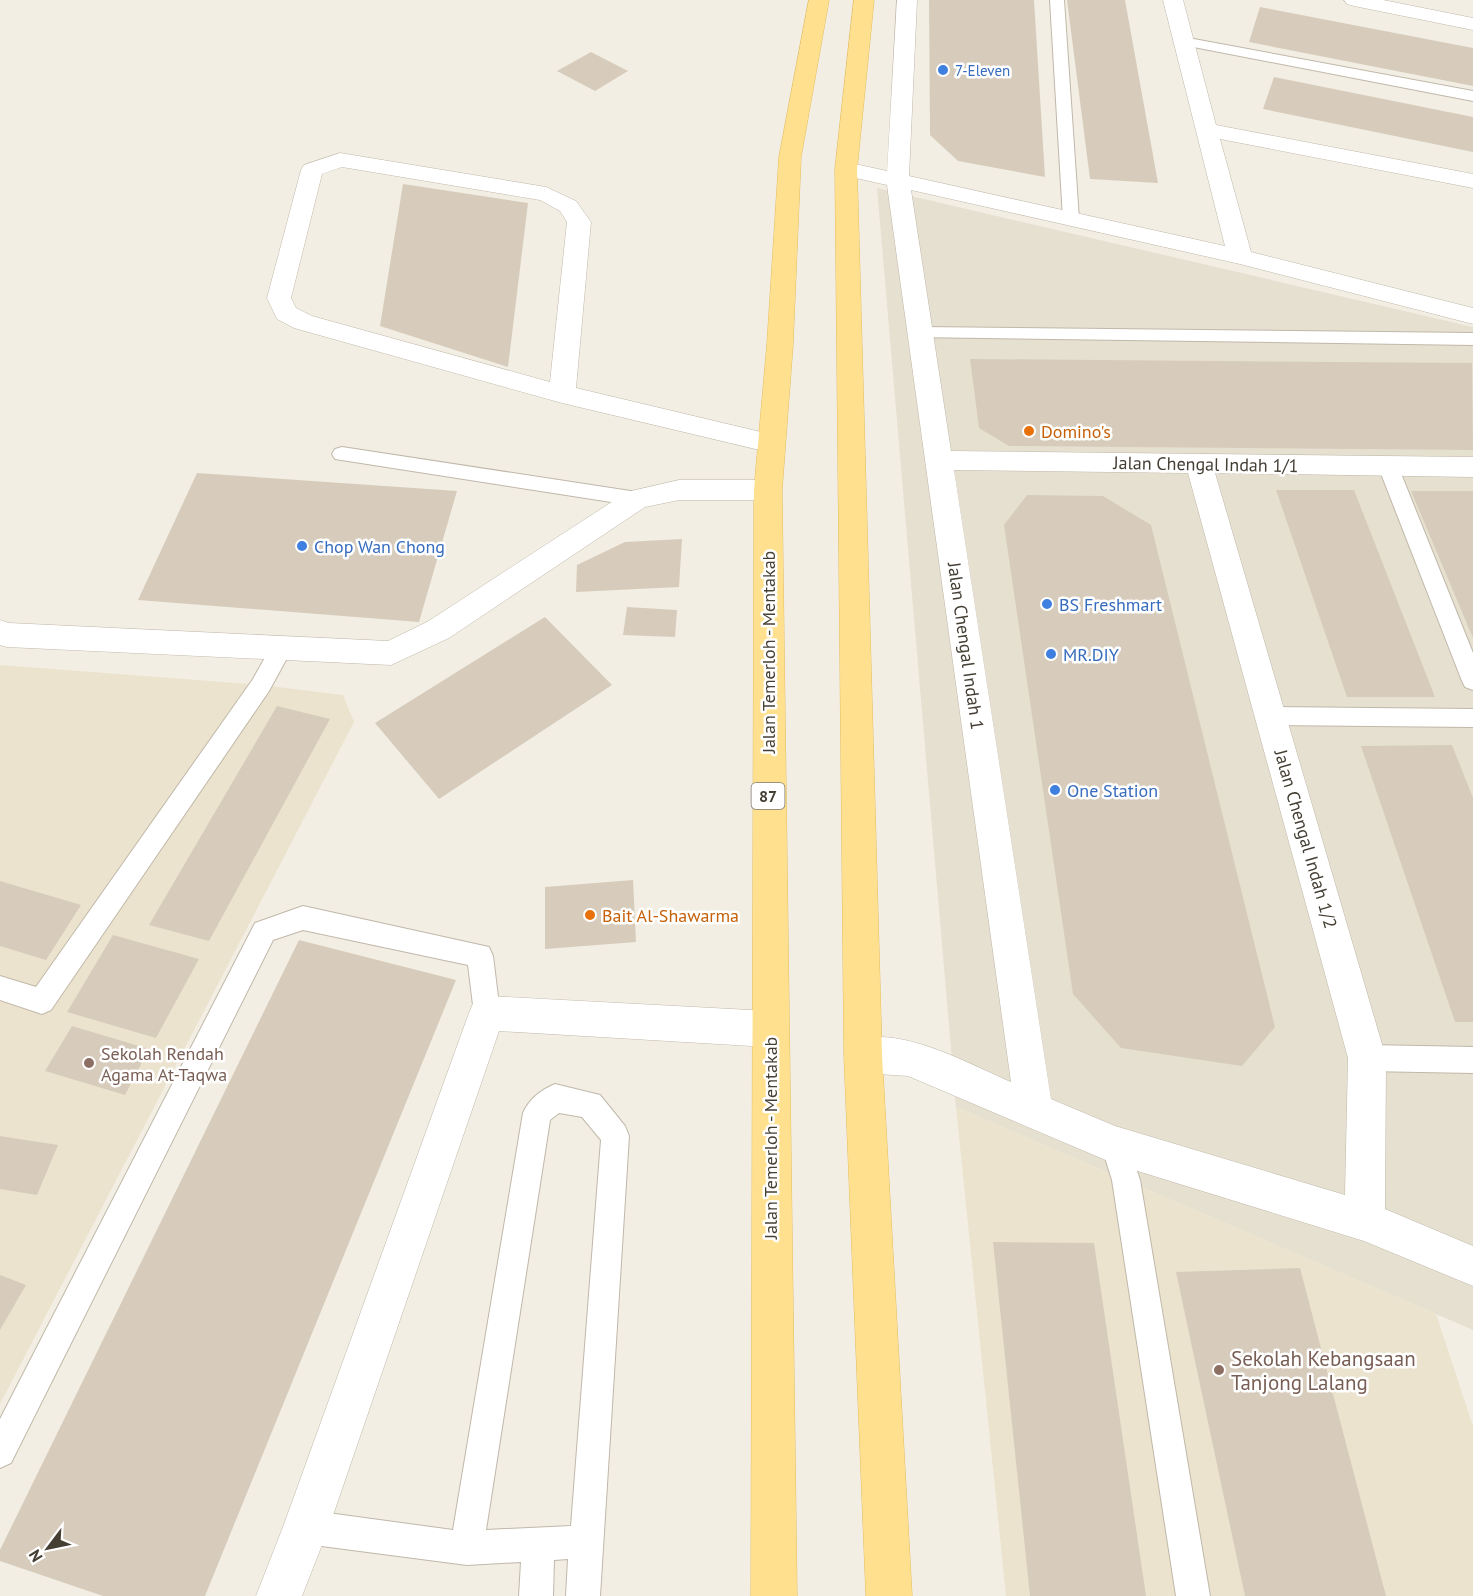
<svg xmlns="http://www.w3.org/2000/svg" width="1473" height="1596" viewBox="0 0 1473 1596" font-family="'PT Sans',sans-serif">
	<style>
		.residential { fill: #e6e0d1 }
		.education { fill: #ebe3cd }
		.building { fill: #d7ccbc }
		.lines { fill: none; stroke-linecap: round; stroke-linejoin: round }
		.lane-casing { stroke: #c0b8a9; stroke-width: 2 }
		.street-casing { stroke: #c0b8a9; stroke-width: 1 }
		.primary-casing { stroke: #e4be5f; stroke-width: 1 }
		.lane { fill: #fff; fill-rule: evenodd }
		.street { fill: #fff; fill-rule: evenodd }
		.primary { fill: #ffe08f; fill-rule: evenodd }
		.shop-dot { fill: #3f7fe0; stroke: #fff; stroke-width: 2 }
		.food-dot { fill: #e8710a; stroke: #fff; stroke-width: 2 }
		.education-dot { fill: #8d6e63; stroke: #fff; stroke-width: 2 }
		.labels { text-anchor: middle; dominant-baseline: central; stroke-width: 5; stroke-linejoin: round; paint-order: stroke }
		.far-shop-label { font-size: 15px; fill: #366cbe; stroke: #fff; text-anchor: start }
		.shield { fill: #fff; stroke: #7c7870; stroke-width: 1.5 }
		.shield-label { font-size: 16px; font-weight: bold; fill: #443e33 }
		.food-label { font-size: 18px; fill: #c56008; stroke: #fff; text-anchor: start }
		.street-label { font-size: 18px; fill: #443e33; stroke: #fff }
		.shop-label { font-size: 18px; fill: #366cbe; stroke: #fff; text-anchor: start }
		.education-label { font-size: 18px; fill: #785e54; stroke: #fff; text-anchor: start }
		.near-education-label { font-size: 21px; fill: #785e54; stroke: #fff; text-anchor: start }
	</style>
	<rect width="100%" height="100%" fill="#f2eee3"/>
	<path class="residential" d="M877,188L1473,327V1330L956,1107Z"/>
	<path class="education" d="M0,665L261,685L343,695L354,722L0,1404Z
		M956,1107L1436,1314L1473,1426V1596H1006Z"/>
	<path class="building" d="M929,0H1034L1045,177L958,161L930,135Z
		M1067,0H1125L1158,183L1090,179Z
		M1260,7L1473,48V86L1249,42Z
		M591,52L628,71L595,91L557,71Z
		M1274,77L1473,117V152L1263,109Z
		M403,184L528,203L508,367L380,326Z
		M970,359L1472,363L1473,450L1009,446L979,428Z
		M197,473L457,491L419,622L138,600Z
		M1276,490H1354L1435,697H1347Z
		M1411,491H1473V638Z
		M1027,495L1103,496L1151,525L1275,1027L1242,1066L1121,1048L1073,994L1004,525Z
		M682,539L679,587L576,592L577,565L625,542Z
		M627,607L677,610L675,637L623,635Z
		M545,617L612,685L439,799L375,723Z
		M277,706L330,719L209,941L149,925Z
		M1452,745L1473,798V1022H1455L1361,746Z
		M633,880L636,942L545,949V887Z
		M0,881L81,905L46,960L0,946Z
		M113,935L199,959L156,1038L67,1012Z
		M299,940L456,980L205,1596H103L0,1561V1550Z
		M72,1026L149,1049L125,1095L45,1071Z
		M0,1136L58,1145L37,1195L0,1189Z
		M993,1242L1094,1243L1146,1596H1030Z
		M1300,1268L1386,1596H1245L1176,1272Z
		M0,1275L26,1285L0,1330Z"/>
	<g class="lines">
		<defs>
			<path id="lane" d="M1050,0H1064L1079,219L1071,224L1063,219Z
				M1183,37L1473,91V101L1178,44L1176,41Z
				M920,327L1473,333V345L914,337L911,333L914,329Z
				M342,447L637,492L644,494L647,499L644,504L637,506L335,459L332,454L335,449Z
				M1388,459L1395,461L1398,466L1473,653V690L1465,687L1462,681L1378,466L1381,461Z
				M281,640L289,643L292,649L269,691L51,1010L42,1014L0,1000V976L36,987L253,679L273,643Z
				M1271,707L1473,709V727L1271,725L1263,723L1260,716L1263,709Z
				M303,906L489,947L493,956L500,1013L496,1022L487,1026L478,1022L474,1013L468,965L303,930L273,940L11,1463L0,1468V1419L255,923Z
				M1367,1045L1473,1047V1073L1367,1071L1357,1067L1353,1058L1357,1049Z
				M555,1084L600,1095L625,1126L629,1136L600,1596H566L568,1559L554,1560L553,1596H519L521,1562L467,1565L306,1544L294,1539L289,1527L294,1515L306,1510L453,1530L523,1113C529,1099 541,1090 555,1084ZM559,1113L582,1117L601,1140L571,1526L486,1530L550,1120Z
				M1115,1131L1125,1135L1140,1180L1210,1596H1176L1112,1180L1101,1145L1105,1135Z"/>
			<path id="street" d="M897,0H917L909,176L1225,246L1163,0H1183L1216,125L1473,174V188L1220,139L1251,252L1473,308V324L1240,264L911,190L951,451L1473,457V477L1215,473L1386,1058L1385,1209L1473,1246V1286L1364,1241L1115,1164L908,1076L863,1073L850,1068L844,1055L850,1042C898,1023 966,1063 1011,1082L887,185L838,174L835,169L838,164L846,162L887,171ZM954,470L1188,473L1348,1058L1345,1195L1115,1126L1051,1099Z
				M1344,0H1383L1473,18V30L1354,6L1347,4Z
				M340,153L546,187L576,201L591,222L576,388L782,437L785,444L782,451L772,453L562,403L294,328L277,319L267,298L301,170L304,165ZM342,167L540,200L560,211L567,222L550,382L312,316L296,308L291,298L322,174Z
				M679,480H768L778,483L782,490L778,497L768,500H679L645,507L449,638L391,665L7,647L0,645V620L9,623L388,641L427,622L627,492Z
				M487,996L769,1011L782,1016L787,1029L782,1042L769,1047L499,1031L329,1527L302,1596H256L283,1527L469,1013L474,1001Z"/>
			<path id="primary" d="M809,0H829L801,157L793,344L782,490L797,1596H751L754,490L767,344L779,157Z
				M854,0H874L857,169L882,1055L912,1596H866L844,1055L835,169Z"/>
		</defs>
		<use href="#lane" class="lane-casing"/>
		<use href="#street" class="street-casing"/>
		<use href="#primary" class="primary-casing"/>
		<use href="#lane" class="lane"/>
		<use href="#street" class="street"/>
		<use href="#primary" class="primary"/>
	</g>
	<g class="shop-dot">
		<circle cx="943" cy="70" r="6"/>
		<circle cx="302" cy="546" r="6"/>
		<circle cx="1047" cy="604" r="6"/>
		<circle cx="1051" cy="654" r="6"/>
		<circle cx="1055" cy="790" r="6"/>
	</g>
	<g class="food-dot">
		<circle cx="1029" cy="431" r="6"/>
		<circle cx="590" cy="915" r="6"/>
	</g>
	<g class="education-dot">
		<circle cx="89" cy="1063" r="6"/>
		<circle cx="1219" cy="1370" r="6"/>
	</g>
	<g class="labels">
		<g class="far-shop-label">
			<text x="955" y="70">7-Eleven</text>
		</g>
		<rect class="shield" x="751.5" y="783" width="33" height="26" rx="4.5"/>
		<g class="shield-label">
			<text x="768" y="796">87</text>
		</g>
		<g class="food-label">
			<text x="1041" y="431">Domino's</text>
			<text x="602" y="915">Bait Al-Shawarma</text>
		</g>
		<g class="street-label">
			<text transform="translate(1206 464) rotate(1)">Jalan Chengal Indah 1/1</text>
			<text transform="translate(966 646) rotate(82)">Jalan Chengal Indah 1</text>
			<text transform="translate(768 652) rotate(-90)">Jalan Temerloh - Mentakab</text>
			<text transform="translate(1306 839) rotate(74)">Jalan Chengal Indah 1/2</text>
			<text transform="translate(770 1138) rotate(-90)">Jalan Temerloh - Mentakab</text>
		</g>
		<g class="shop-label">
			<text x="314" y="546">Chop Wan Chong</text>
			<text x="1059" y="604">BS Freshmart</text>
			<text x="1063" y="654">MR.DIY</text>
			<text x="1067" y="790">One Station</text>
		</g>
		<g class="education-label">
			<text x="101" y="1053">Sekolah Rendah<tspan x="101" dy="21">Agama At-Taqwa</tspan></text>
		</g>
		<g class="near-education-label">
			<text x="1231" y="1358">Sekolah Kebangsaan<tspan x="1231" dy="24">Tanjong Lalang</tspan></text>
		</g>
	</g>
	<g transform="translate(48 1548) rotate(238)" stroke="#ffffff" stroke-width="4.5" paint-order="stroke">
	<path d="M0-4.5L10 22L0 15L-10 22Z" fill="#443e33"/>
	<text y="-9" font-size="16" font-weight="bold" text-anchor="middle" fill="#443e33">N</text>
	</g>
</svg>
